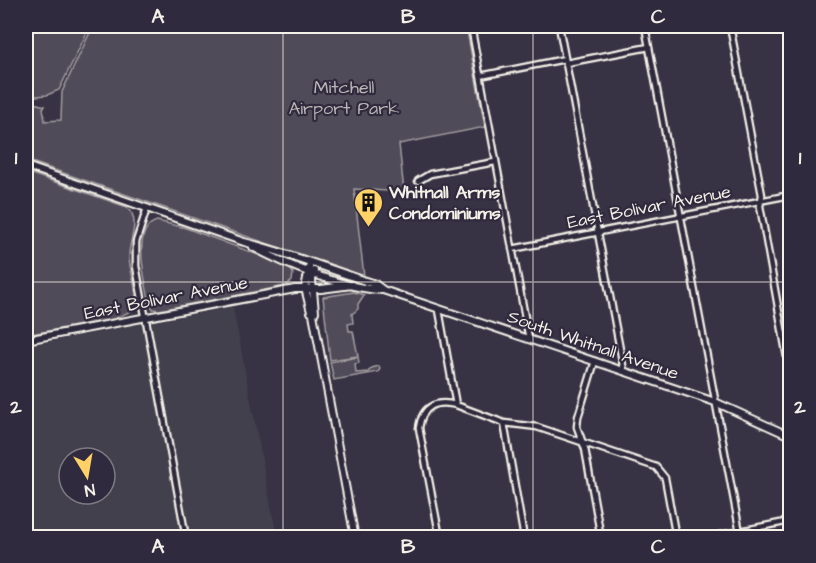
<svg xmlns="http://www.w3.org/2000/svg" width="816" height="563" viewBox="0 0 816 563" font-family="'Architects Daughter',sans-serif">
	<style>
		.built { fill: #433f4e; fill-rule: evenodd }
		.green { fill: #504b59; stroke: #a29ea0; stroke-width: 1.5 }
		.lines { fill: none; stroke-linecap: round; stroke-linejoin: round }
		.minor-casing { stroke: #f4f1e8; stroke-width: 9 }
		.tertiary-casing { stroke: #f4f1e8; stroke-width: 10 }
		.minor { stroke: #2f2a3d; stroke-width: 4.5 }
		.tertiary { stroke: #2f2a3d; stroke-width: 6 }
		.grid { fill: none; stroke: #f4f1e8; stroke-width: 1.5; stroke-opacity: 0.55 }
		.labels { text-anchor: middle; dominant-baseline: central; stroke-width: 4.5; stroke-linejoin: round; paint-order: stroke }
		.park-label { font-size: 18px; fill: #bbb7b6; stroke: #2f2a3d }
		.poi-label { font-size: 18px; font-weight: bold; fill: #f4f1e8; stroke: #2f2a3d; text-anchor: start }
		.street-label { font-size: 18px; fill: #f4f1e8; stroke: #2f2a3d }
		.neatline { fill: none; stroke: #f4f1e8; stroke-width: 2 }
		.grid-label { font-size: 20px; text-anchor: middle; font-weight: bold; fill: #f4f1e8 }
	</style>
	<rect width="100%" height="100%" fill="#373244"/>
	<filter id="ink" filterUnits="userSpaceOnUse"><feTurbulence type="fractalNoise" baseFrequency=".0167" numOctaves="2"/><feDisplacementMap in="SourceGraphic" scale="12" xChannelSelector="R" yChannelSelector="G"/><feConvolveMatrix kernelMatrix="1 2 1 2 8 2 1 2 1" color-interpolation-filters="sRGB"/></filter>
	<g filter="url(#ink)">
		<path class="built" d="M233,307L277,537L26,538V346ZM69,458H105V494H69Z"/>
		<path class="green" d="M26,26H90L59,90L47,95L26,97Z
			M93,26H466L485,127L399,144L404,192L354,189L364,277L26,160V101L45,106L43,108L45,121L61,120L62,92Z
			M26,172L127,207C142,221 128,240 129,258C130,274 141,296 133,310L114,319L26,335Z
			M157,221L186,228L288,266L293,273L292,281L285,286L159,310L153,309L150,304C146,284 130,228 157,221Z
			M354,292L364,295L358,304V309L352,314L353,323L348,324L349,331H353L358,356L330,360L323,297Z
			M358,357L359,363L355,364L356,373L368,372L372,368L379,366L380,369L378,372L334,380L330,362Z"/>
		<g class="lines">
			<defs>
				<path id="minor" d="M471,26L529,339
					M559,26L624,371
					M645,26L741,538
					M730,26L762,195L760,206L790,374
					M566,63L649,47
					M480,76L565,59
					M418,181L430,174L495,162
					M147,208L136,242V266L186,538
					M512,249L790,195
					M439,310L456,405C436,400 422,406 419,428L440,538
					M595,361L578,417L577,427L585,449L601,538
					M456,405L504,423L537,427L656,467L665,478L676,538
					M504,423L524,538
					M705,538L790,521"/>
				<path id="tertiary" d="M26,166L244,242C289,253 331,270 375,284L383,290L715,402L790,436
					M253,247C286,265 345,289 382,290
					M310,263L305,288L311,312L313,314L355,538
					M313,314L315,312L312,280L314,271
					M26,340L295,289H321L352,285"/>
			</defs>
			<use href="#minor" class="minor-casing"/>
			<use href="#tertiary" class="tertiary-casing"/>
			<use href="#minor" class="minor"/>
			<use href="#tertiary" class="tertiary"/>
		</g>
	</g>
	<path class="grid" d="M283,26V538M533,26V538M26,282H790"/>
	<defs>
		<symbol id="building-pin" viewBox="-11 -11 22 30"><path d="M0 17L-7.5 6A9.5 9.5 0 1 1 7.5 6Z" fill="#ffd166" stroke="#2f2a3d"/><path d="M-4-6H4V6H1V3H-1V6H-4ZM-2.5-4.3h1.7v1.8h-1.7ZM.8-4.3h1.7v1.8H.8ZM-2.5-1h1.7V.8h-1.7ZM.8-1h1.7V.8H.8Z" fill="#111"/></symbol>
	</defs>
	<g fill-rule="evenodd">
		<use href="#building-pin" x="352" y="186" width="33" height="45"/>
	</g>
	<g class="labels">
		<g class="park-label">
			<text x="344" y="87">Mitchell<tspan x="344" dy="21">Airport Park</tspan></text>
		</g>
		<g class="poi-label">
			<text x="389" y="192">Whitnall Arms<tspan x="389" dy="21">Condominiums</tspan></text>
		</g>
		<g class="street-label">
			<text transform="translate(649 207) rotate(-11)">East Bolivar Avenue</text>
			<text transform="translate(166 298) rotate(-11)">East Bolivar Avenue</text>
			<text transform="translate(593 345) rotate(19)">South Whitnall Avenue</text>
		</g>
	</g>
	<rect width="816" height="563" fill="none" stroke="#2f2a3d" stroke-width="66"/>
	<g transform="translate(87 476) rotate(169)"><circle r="28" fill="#2f2a3d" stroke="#7e7a81" stroke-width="1.5"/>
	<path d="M0-4.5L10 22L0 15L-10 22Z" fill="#ffd166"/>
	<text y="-9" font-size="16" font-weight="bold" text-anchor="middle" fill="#f4f1e8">N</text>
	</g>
	<rect x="33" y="33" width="750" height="497" class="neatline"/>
	<g class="grid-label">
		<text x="158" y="23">A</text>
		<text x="408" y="23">B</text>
		<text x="658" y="23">C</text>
		<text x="16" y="164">1</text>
		<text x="800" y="164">1</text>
		<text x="16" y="413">2</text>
		<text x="800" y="413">2</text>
		<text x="158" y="553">A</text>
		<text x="408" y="553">B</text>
		<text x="658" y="553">C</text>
	</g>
</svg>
